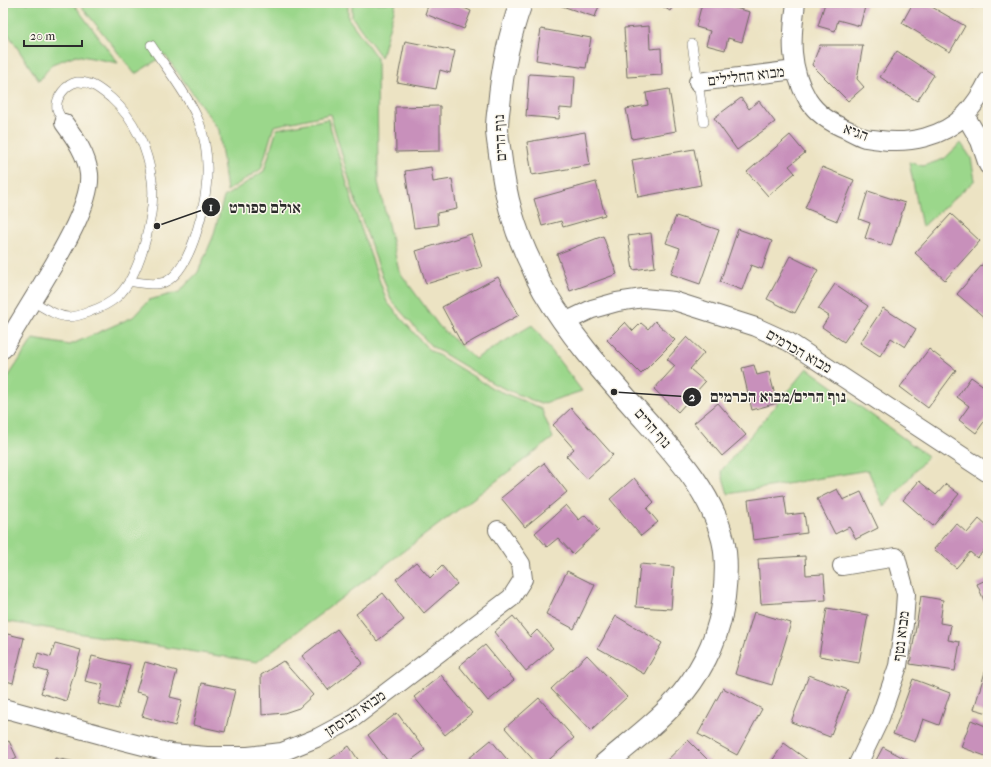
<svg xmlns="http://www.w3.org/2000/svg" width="991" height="767" viewBox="0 0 991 767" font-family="'IM FELL French Canon','Frank Ruhl Libre',serif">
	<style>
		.green { fill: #9bd78b; stroke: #63815b }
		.building { fill: #c890bb }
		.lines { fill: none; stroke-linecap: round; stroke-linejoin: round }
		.service-casing { stroke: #6f6b60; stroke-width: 10 }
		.minor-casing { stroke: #6f6b60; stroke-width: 20 }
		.tertiary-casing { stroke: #6f6b60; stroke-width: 24 }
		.service { stroke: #fff; stroke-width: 9 }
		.minor { stroke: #fff; stroke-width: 18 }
		.tertiary { stroke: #fff; stroke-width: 22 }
		.labels { text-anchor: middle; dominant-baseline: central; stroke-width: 3; stroke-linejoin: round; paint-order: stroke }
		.street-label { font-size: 15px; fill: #2b2b2b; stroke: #fbf7ec }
		.leader { fill: none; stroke: #2b2b2b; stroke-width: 1.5 }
		.callout-dot { fill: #2b2b2b; stroke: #fbf7ec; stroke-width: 1.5 }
		.mark-label { font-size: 12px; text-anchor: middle; font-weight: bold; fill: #fff }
		.callout-label { font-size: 16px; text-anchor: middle; font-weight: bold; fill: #2b2b2b; stroke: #fbf7ec; stroke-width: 3; stroke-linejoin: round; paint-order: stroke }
	</style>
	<rect width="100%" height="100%" fill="#fbf7ec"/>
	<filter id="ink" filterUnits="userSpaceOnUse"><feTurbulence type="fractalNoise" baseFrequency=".025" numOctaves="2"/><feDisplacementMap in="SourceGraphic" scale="8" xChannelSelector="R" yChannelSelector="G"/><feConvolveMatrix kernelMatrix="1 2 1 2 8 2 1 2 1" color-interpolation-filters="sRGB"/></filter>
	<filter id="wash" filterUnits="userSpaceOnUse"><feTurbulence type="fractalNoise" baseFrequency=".012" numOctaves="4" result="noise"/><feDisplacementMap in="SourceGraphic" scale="16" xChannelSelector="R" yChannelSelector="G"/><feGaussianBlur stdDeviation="0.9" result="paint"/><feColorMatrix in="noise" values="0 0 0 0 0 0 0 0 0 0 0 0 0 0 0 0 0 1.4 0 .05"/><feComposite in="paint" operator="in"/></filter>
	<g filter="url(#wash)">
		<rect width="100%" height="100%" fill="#ece3c3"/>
		<path class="green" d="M3,3H73L118,63L76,55L52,64L39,81L3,26Z
			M79,3H348V18L377,58L378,182L399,271L439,326L475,359L532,325L582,391L541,404L496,385L431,346L391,300L359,212L330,114L274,126L261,169L227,191L219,130L165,55L135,74Z
			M352,3H396L381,57L352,17Z
			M328,119L356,214L387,302L428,349L494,389L541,408L553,438L257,662L3,621V385L33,339L70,345L133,317L149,300L179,292L198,272L213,237L224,197L264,171L277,129Z
			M961,143L971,158L975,180L922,227L909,162L923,166L944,159Z
			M807,368L928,456L884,507L868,470L728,494L721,471Z"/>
		<g id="blocks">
			<path class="building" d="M429,3H458L457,5L471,11L464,29L425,14Z
				M553,3H600L595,17Z
				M657,3H675L670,11Z
				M702,3H716L750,12L742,42L728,38L725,50L706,45L710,31L696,27Z
				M825,3H866L860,26L838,20L835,31L818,26Z
				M913,3H925L965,26L950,52L902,23Z
				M962,3H975L973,8Z
				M649,26L650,49L661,48L662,75L627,77L624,28Z
				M541,29L591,38L586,68L536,60Z
				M405,41L455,51L450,73L440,70L436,89L397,82Z
				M820,45H863L857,79L864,87L848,101L812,65Z
				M897,51L934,75L917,101L880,77Z
				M529,74L575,77L573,109L560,108L559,119L526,116Z
				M669,89L676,131L632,139L626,109L648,105L646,93Z
				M741,98L749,109L759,101L775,122L737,150L714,118Z
				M440,106V151L396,152L395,107Z
				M585,132L590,165L532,175L527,142Z
				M790,135L805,153L789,166L795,173L768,196L747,172Z
				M694,149L701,185L638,197L632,160Z
				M431,167L433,182L452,179L457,209L437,213L438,225L414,228L405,171Z
				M822,167L854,180L837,221L805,208Z
				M596,182L605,215L563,227L561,221L542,226L534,199Z
				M868,191L905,203L891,246L865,238L870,223L859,219Z
				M951,214L980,241L945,280L915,253Z
				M676,216L719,230L700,284L671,274L680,248L666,243Z
				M738,229L772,241L762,269L751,265L742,290L720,282Z
				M651,233L655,267L633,270L628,236Z
				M471,234L482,267L426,284L416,251Z
				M603,236L617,274L570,291L557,254Z
				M790,256L818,270L795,313L767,299Z
				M988,258V316L986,319L957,294Z
				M498,277L519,315L463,346L442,307Z
				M835,284L868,306L844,342L822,327L829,316L818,309Z
				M883,308L916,329L905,347L891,338L880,356L860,343Z
				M655,321L675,340L641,374L607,340L625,322L633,331L641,323L648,329Z
				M687,337L704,353L690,369L705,382L678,412L654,389L675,366L667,359Z
				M929,349L956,370L928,408L900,387Z
				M754,365L757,375L769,372L777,403L752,410L742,368Z
				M971,377L988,389V416L976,433L959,420L969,406L957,397Z
				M718,403L746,435L722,456L694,423Z
				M571,408L613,455L587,479L566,456L574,449L553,425Z
				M544,463L567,492L525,527L501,498Z
				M634,478L654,502L647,509L658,522L641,536L610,499Z
				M919,481L936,495L946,484L959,494L933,526L903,500Z
				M837,489L843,500L861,492L878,528L856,539L849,527L835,534L817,499Z
				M784,495L787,515L804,513L807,533L753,540L748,500Z
				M566,505L579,520L585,515L599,530L573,554L558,538L547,547L535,533Z
				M979,519L988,527V546L977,558L970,552L956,568L934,549L956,523L967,533Z
				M805,556L806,575L824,574L826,600L761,604L758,559Z
				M416,562L430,578L442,566L457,584L424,613L396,579Z
				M640,564L674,567L671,609L636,607Z
				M567,571L595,585L574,629L546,614Z
				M988,579V610L977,584Z
				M383,593L404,620L377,641L356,614Z
				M921,596L943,600L940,623L951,625L948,640L960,642L955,671L910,664Z
				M827,608L868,615L859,663L819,656Z
				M754,612L791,623L772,685L735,674Z
				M513,616L530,637L537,630L553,648L526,671L494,632Z
				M616,616L662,643L644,674L598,648Z
				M337,629L363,663L328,690L302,656Z
				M985,630H988V645H987Z
				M3,633L24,638L13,683L3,680Z
				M55,643L81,650L66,701L41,693L48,672L34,668L38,653L51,657Z
				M485,645L514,680L488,701L459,666Z
				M587,655L627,697L591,731L551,689Z
				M92,656L130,665L118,709L98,704L103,685L85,681Z
				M283,661L313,695L299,708L284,713L262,715L261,675Z
				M145,662L177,671L170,697L182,700L175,726L142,716L148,695L136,692Z
				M985,672L988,673V713L974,709Z
				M441,675L472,713L445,735L414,697Z
				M809,675L848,690L830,737L791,722Z
				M913,679L950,693L939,725L923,719L915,742L893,734Z
				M202,683L235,690L225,732L193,725Z
				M723,688L762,709L737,755L698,734Z
				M539,698L574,738L544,764H537L505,728Z
				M397,713L425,750L406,764H390L368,735Z
				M971,720L988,727V757L961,747Z
				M491,740L511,764H462Z
				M688,740L712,764H663Z
				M9,741L17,758L6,764H3V744Z
				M784,743L813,764H770Z
				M349,746L361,764H323Z
				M883,747L915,764H874Z
				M55,758L81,763V764H54Z"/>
		</g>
	</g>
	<g filter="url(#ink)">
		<use href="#blocks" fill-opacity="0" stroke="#6f6b60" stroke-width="1"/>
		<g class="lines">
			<defs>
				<path id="service" d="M692,44L704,122
					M129,281C140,283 155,286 165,282C192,270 207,201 207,174C208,155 204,132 196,115C185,91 166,68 151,45
					M32,301C43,307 55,316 68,317C75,317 84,314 91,311C100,308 110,303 117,297C141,275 156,211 152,180C148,150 135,119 111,98C101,90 91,81 77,82C66,84 55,98 57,109C58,113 62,119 64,123"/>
				<path id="minor" d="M796,3C791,38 789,68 808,100C817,114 833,124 848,130C854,133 859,136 865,138C870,139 875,139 880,140C910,144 942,137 964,116C973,107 983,92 988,81
					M698,82L795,70
					M965,115L980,141L988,165
					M565,322L592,309L617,302L643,298L674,301L756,327L789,342L988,473
					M3,349C15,329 27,309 40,288C55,262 92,205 89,174C87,155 75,138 64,123
					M842,566L896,557L906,594L904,624L898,666L880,718L858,764
					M3,708L124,741L171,753L207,756H248L282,752L319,737L349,721L511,598L523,579L521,564L498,530"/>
				<path id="tertiary" d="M521,3C509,36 502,71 499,106C498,113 497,121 497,128C497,137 499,146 500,154C505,196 514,230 533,268C536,276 540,284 544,291C569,333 601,370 633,406C668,446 710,487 723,540C727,557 726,580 724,597C720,634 706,664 683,693C661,720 632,741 605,764"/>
			</defs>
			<use href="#service" class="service-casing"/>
			<use href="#minor" class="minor-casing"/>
			<use href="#tertiary" class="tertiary-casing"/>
			<use href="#service" class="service"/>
			<use href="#minor" class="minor"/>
			<use href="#tertiary" class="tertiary"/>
		</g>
	</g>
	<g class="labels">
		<g class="street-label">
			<text transform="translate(746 76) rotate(-7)">מבוא החלילים</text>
			<text transform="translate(856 132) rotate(21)">הגיא</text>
			<text transform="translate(500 138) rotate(-93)">נוף הרים</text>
			<text transform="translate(799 351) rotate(30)">מבוא הכרמים</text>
			<text transform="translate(653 428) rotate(49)">נוף הרים</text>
			<text transform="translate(901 636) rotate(-83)">מבוא נטף</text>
			<text transform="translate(355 713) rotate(-34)">מבוא הבוסתן</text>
		</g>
	</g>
	<path class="leader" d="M157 226L211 207M614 392L692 397"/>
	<g class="callout-dot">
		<circle cx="157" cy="226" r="4"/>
		<circle cx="614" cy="392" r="4"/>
		<circle cx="211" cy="207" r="10"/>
		<circle cx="692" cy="397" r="10"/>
	</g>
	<g class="mark-label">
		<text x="211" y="211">1</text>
		<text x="692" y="401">2</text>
	</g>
	<g class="callout-label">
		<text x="265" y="213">אולם ספורט</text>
		<text x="778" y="402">נוף הרים/מבוא הכרמים</text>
	</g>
	<rect width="991" height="767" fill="none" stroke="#fbf7ec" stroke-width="16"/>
	<path d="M24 40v6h58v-6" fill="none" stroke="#2b2b2b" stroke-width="2"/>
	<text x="30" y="40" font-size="12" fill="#2b2b2b" stroke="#fbf7ec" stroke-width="3" paint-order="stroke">20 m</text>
</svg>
